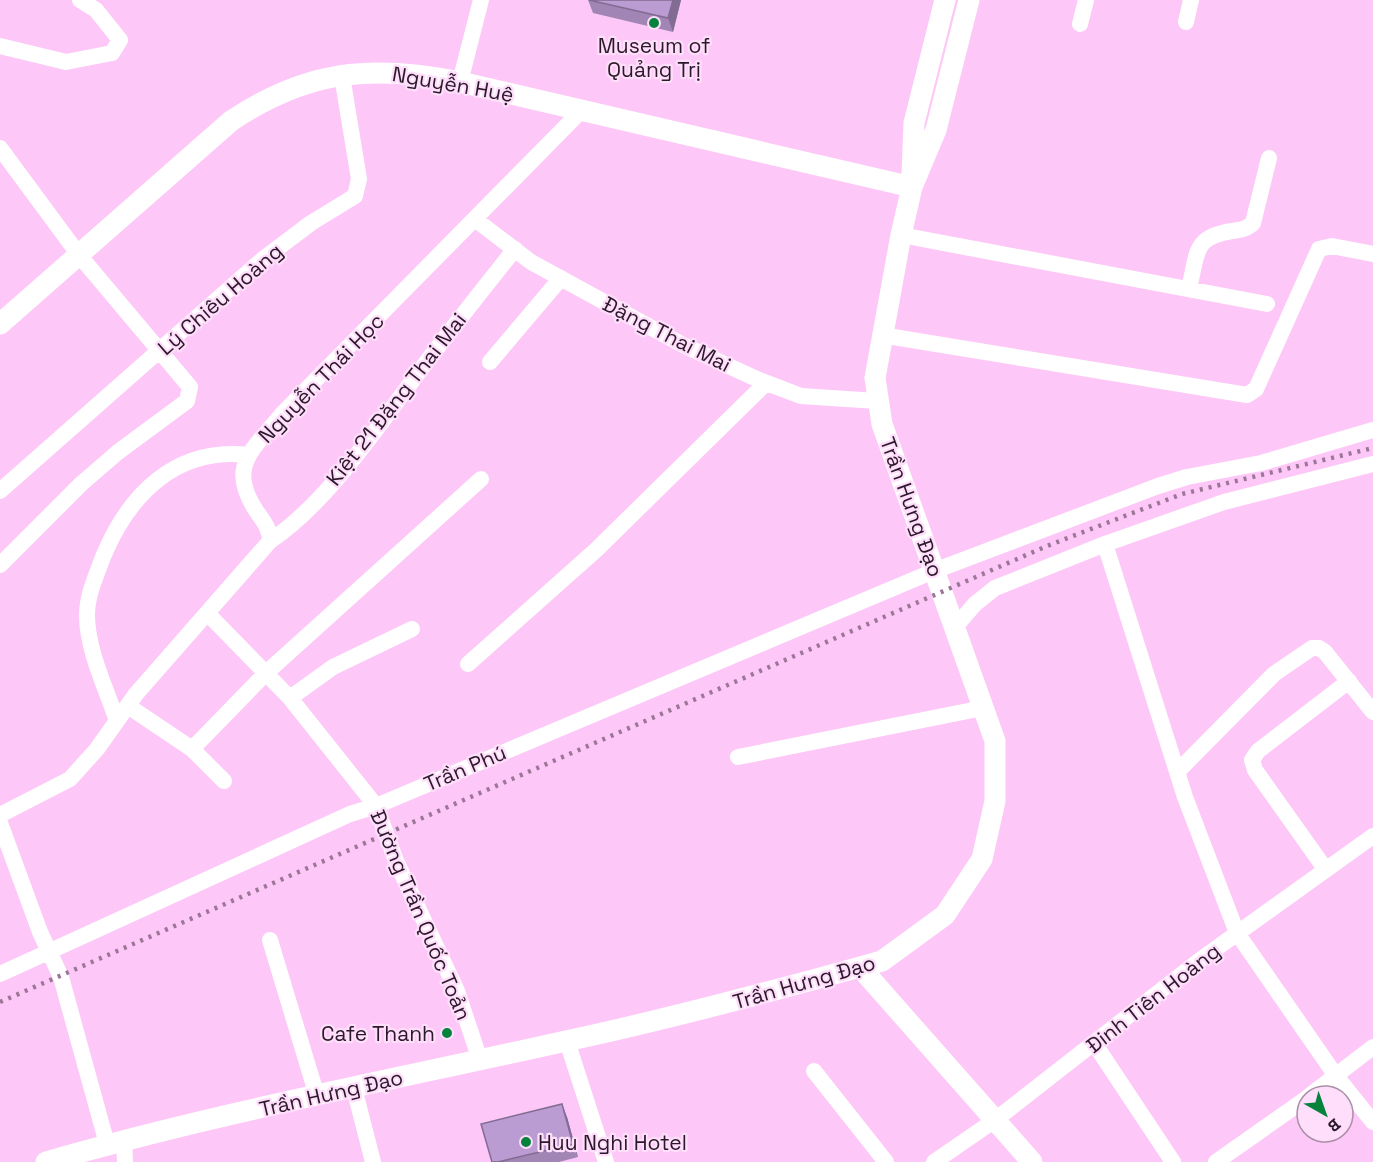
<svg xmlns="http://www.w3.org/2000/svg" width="1373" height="1162" viewBox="0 0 1373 1162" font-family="'Space Grotesk',sans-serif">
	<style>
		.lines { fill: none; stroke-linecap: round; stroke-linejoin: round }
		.minor { stroke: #fff; stroke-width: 16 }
		.tertiary { stroke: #fff; stroke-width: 21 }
		.rail { stroke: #9b7697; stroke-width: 4.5; stroke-dasharray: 3 6; stroke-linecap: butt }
		.wall { fill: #a085b5 }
		.shaded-wall { fill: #826c93 }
		.building { fill: #ba9bd2; stroke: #826c93; stroke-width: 1.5 }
		.poi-dot { fill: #05823b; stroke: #fedefa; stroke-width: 2 }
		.labels { text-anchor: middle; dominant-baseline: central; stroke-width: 4.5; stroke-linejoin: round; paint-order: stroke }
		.poi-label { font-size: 21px; fill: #2b182a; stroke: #fedefa }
		.street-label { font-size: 21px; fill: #2b182a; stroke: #fedefa }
	</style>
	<rect width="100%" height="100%" fill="#fdc8f7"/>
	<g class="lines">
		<path class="minor" d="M1186,22L1191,0
			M1080,24L1086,0
			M0,46L66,62L112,53L120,40L96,10L80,0
			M460,82L481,0
			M0,148L79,255L190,387L187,401L118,452L81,484L0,565
			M476,220L531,262L683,345L759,380L801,396L877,401
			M901,235L1267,304
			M1189,288C1198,254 1192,237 1232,231C1240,230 1247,229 1253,223L1269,158
			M881,335L1247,395L1256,389L1319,249L1332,246L1373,254
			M490,362L561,278
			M0,491L262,260L311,223L355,196L359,179L342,76
			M270,541C323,506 372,435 410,384C444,338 479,294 515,249
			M1105,544L1185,797L1237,933L1336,1076L1373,1122
			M208,614L290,698L376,806L396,861L457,991L480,1060
			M955,627L975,604L995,588L1105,544L1224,502L1373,464
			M468,664L596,550L766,383
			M290,698L333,667L412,629
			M128,706L192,749L266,673L481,479
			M117,721C106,688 87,650 87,615C87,595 96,576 103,557C129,494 176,447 248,455
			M192,749L224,781
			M738,757L983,708
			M1178,771L1274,674L1312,648H1319L1325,652L1373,712
			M0,815L70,779L97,749L136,694L270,541C270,529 264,522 257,512C226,466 253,450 282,414L582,110
			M0,823L40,932L61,977L107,1144
			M1326,870L1255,770L1252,760L1258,751L1349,681
			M270,940L317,1096
			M0,974L350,814L376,806L934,571L1158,486L1187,477L1261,463L1373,430
			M567,1041L606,1162
			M1094,1043L1173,1162
			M814,1071L886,1162
			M354,1088L373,1162
			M1309,1096L1373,1047
			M124,1141L125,1162
			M934,1162L995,1120L1200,960L1373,836
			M1216,1162L1307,1098"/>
		<path class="tertiary" d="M912,174L914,123L945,0
			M0,324L231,121C307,70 372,64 460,82L912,187
			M860,967L1032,1162
			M46,1162C216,1113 392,1080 566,1041C665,1020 762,994 860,967L882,961L945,915L982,859L995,801V741L882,424L875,378L901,235L912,187L936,130L969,0"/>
		<path class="rail" d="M0,1002L1047,546L1182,494L1373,448"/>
	</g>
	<path class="wall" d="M588,0H681L673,32L593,13Z
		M567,1117L578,1157L559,1162H492Z"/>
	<path class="shaded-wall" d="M673,0H681L673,32L668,18Z
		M562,1104L567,1117L578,1157L573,1144Z"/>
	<path class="building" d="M589,0H673L668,18Z
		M562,1104L573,1144L498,1162H492L481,1124Z"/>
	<g class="poi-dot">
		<circle cx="654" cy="23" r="6"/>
		<circle cx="447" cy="1033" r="6"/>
		<circle cx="526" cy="1142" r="6"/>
	</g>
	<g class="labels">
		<g class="poi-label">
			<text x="654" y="45">Museum of<tspan x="654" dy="24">Quảng Trị</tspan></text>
			<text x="435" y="1033" text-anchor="end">Cafe Thanh</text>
			<text x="538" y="1142" text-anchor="start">Huu Nghi Hotel</text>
		</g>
		<g class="street-label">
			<text transform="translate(453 84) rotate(10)">Nguyễn Huệ</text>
			<text transform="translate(220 299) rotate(-41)">Lý Chiêu Hoàng</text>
			<text transform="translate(667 334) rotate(27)">Đặng Thai Mai</text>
			<text transform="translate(321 378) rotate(-46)">Nguyễn Thái Học</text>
			<text transform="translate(396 399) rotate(-52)">Kiệt 21 Đặng Thai Mai</text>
			<text transform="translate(912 507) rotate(70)">Trần Hưng Đạo</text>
			<text transform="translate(465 768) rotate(-23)">Trần Phú</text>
			<text transform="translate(421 915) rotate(67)">Đường Trần Quốc Toản</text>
			<text transform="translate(804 982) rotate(-16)">Trần Hưng Đạo</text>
			<text transform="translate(1153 998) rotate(-38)">Đinh Tiên Hoàng</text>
			<text transform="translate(331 1093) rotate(-13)">Trần Hưng Đạo</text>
		</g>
	</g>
	<g transform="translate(1325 1114) rotate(140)"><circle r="28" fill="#fedefa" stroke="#aa8fa7" stroke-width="1.5"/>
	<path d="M0-4.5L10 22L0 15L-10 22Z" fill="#05823b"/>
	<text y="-9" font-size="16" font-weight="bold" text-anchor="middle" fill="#2b182a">B</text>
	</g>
</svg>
